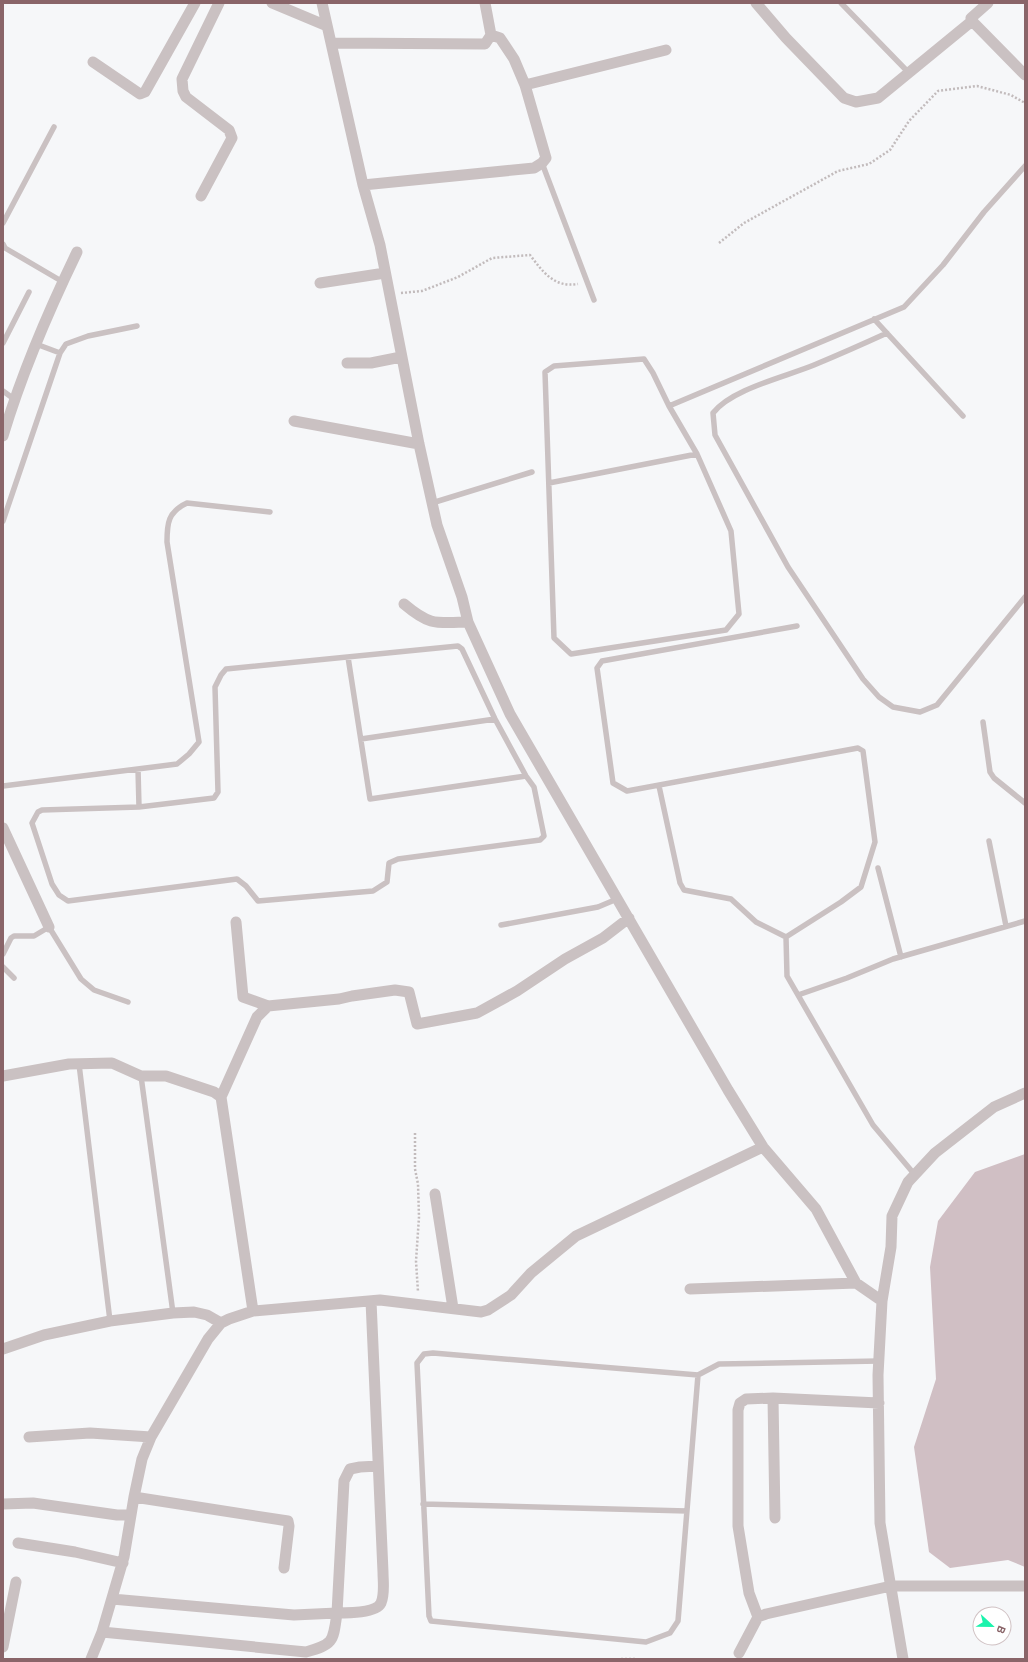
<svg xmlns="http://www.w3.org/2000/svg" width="1028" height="1662" viewBox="0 0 1028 1662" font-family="Overpass,sans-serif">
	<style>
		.water { fill: #d0bfc4 }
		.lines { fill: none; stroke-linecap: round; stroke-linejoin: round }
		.path { stroke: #c2bbbc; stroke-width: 2.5; stroke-dasharray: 2 2; stroke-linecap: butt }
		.lane { stroke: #cac1c2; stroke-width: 5.5 }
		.street { stroke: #cac1c2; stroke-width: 11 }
	</style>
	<rect width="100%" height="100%" fill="#f6f7f9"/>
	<path class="water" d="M1025,1154V1567L1008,1560L950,1568L929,1552L914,1447L936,1379L930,1267L938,1221L975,1172Z"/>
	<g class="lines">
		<path class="path" d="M719,243L744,223L838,171L869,164L890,150L909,121L938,91L977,86L1011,95L1025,103
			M401,293L422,291L458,277L492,258L530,255C543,272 554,288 578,284
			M415,1133V1169L418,1184L419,1217L416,1261L418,1292
			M621,1659H637"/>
		<path class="lane" d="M841,3L909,73
			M542,163L594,300
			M3,223L54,127
			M3,244L5,248L63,282
			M874,319L963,416
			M887,333C863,344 838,355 814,365C785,377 731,389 713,413L715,435L788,567L863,679L879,697L893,707L920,712L937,705L1025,597
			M3,343L29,292
			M36,344L60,353L66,344L88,336L137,326
			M644,359L653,373L669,406L697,454L731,531L739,614L726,630L571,654L554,638L545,372L554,366Z
			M3,391L14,399
			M669,406L904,307L943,265L984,212L1025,166
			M549,483L697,454
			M432,503L532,472
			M3,521L60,353
			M797,626L602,661L597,668L613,783L627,791L858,748L863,751L875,842L861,887L841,902L786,937L787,976L873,1125L915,1175
			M458,646L462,649L495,719L526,776L534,787L544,836L540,840L398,859L389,863L387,882L373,891L258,901L246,886L237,879L68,901L59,895L52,884L32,823L38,812L42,810L139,807L214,798L218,792L215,687L221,675L226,669Z
			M348,657L370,799L526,776
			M983,722L990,772L994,778L1025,803
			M361,739L495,719
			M138,769L139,807
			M3,786L177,764L189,754L199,742L167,542C167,523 168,512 187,503L270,512
			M659,786L680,883L684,890L731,899L756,922L786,937
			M989,841L1006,926
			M878,868L901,957
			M501,925L598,907L617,899
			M3,954L11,938L14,936H34L49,927L81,979L94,990L128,1002
			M3,967L14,978
			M798,995L847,978L893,959L1025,921
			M79,1064L110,1321
			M141,1076L173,1313
			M698,1375L433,1353L424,1354L417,1363L429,1616L431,1621L646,1642L670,1633L678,1621L698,1375L719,1364L879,1361
			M423,1504L687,1511"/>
		<path class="street" d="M272,3L327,26
			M322,3L363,185L380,245L419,444L437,525L462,597L468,622L510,714L728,1090L763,1147L816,1209L856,1283L882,1301
			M756,3L786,38L844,98L856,102L878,98L972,21L1025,75
			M972,21L971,18L988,3
			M332,43L485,44L491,35L485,3
			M93,62L140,94L145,92L195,3
			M525,85L666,50
			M363,185L534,168L542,163L546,158L525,85L514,59L500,38L491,35
			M201,196L232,138L229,130L186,97L183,91L182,79L219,3
			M320,283L385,273
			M347,363H371L401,357
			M294,421L419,444
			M3,436C22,372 48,312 77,252
			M404,604C430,626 436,623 468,622
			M3,828L49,927
			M236,922L243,997L268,1006
			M3,1076L69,1064L112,1063L141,1076H166L214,1092L221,1097L253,1311
			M221,1097L257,1017L268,1006L339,999L352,996L395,990L409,992L417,1024L477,1013L517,991L565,959L603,938L629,918
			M435,1194L453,1308
			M690,1289L856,1283
			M3,1349L44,1335L110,1321L173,1313L194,1312L207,1315L221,1323
			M773,1398L775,1518
			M29,1437L90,1433L151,1437
			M134,1497L288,1521L289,1526L284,1568
			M3,1504L33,1503L117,1515H131
			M18,1543L75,1552L123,1563
			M112,1599L294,1615L337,1613L344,1481L350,1469L360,1467L378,1466
			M758,1617L749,1593L738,1526V1410L740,1403L746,1399L773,1398L879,1403
			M102,1632L306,1652C334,1644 333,1642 337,1613C348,1613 376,1613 381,1603C385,1594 383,1581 383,1572L371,1301
			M3,1647L16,1582
			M739,1653L758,1617L766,1614L891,1586H1025
			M91,1659L102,1632L124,1557L134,1497L142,1459L151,1437L208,1339L221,1323L229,1319L253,1311L380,1300L481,1312L488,1310L511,1295L531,1273L576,1236L763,1147
			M903,1659L880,1523L878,1375L882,1301L891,1247L892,1216L908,1182L935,1153L994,1107L1025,1093"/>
	</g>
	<rect width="1028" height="1662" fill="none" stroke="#8a6569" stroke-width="8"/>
	<g transform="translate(992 1626) rotate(112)"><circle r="19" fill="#ffffff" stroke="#d0c1c3"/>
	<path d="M0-3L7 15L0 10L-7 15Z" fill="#1bf3ac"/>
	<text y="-6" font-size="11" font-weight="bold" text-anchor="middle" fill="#8a6569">B</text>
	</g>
</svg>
